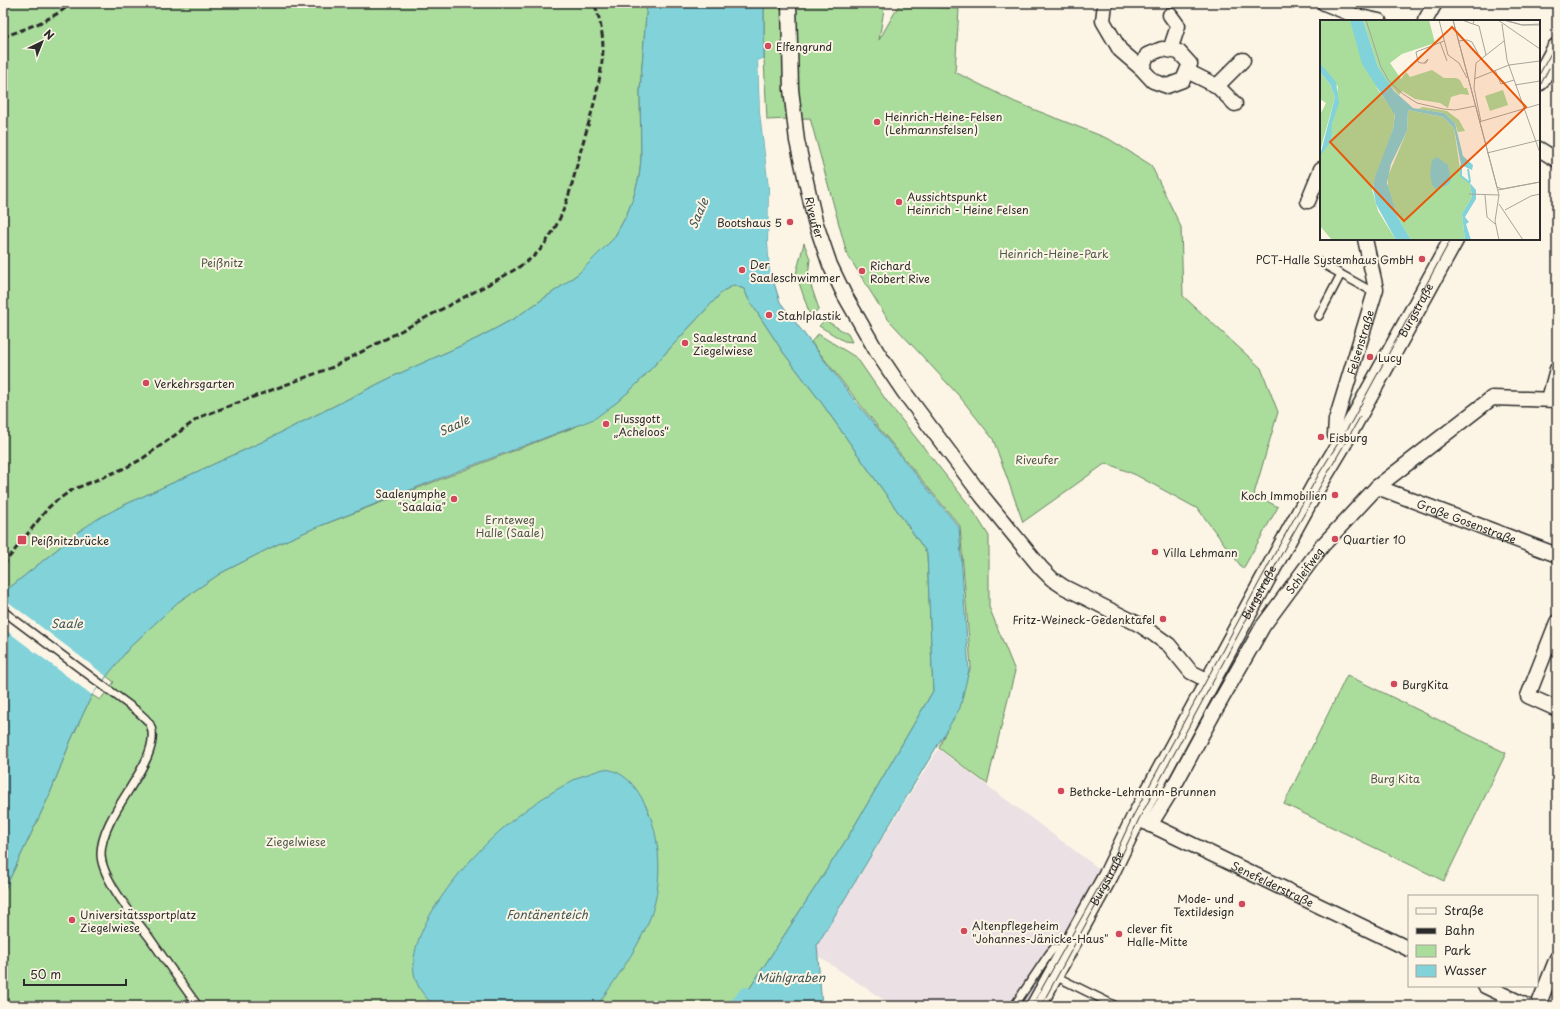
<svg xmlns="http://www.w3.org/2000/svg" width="1560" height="1009" viewBox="0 0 1560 1009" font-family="'Playpen Sans',sans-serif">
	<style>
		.built { fill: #ebe0e3 }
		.green { fill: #aadc9c; stroke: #6a8464 }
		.water { fill: #81d2d9; stroke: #5f8f93 }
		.pier { fill: #fcf5e5 }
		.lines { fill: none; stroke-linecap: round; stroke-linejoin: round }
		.canal { stroke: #81d2d9; stroke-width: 14 }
		.lane-casing { stroke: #2b2b2b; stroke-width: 10 }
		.street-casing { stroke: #2b2b2b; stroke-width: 17 }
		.secondary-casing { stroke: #2b2b2b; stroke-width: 22 }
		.lane { stroke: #fcf5e5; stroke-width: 7 }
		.street { stroke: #fcf5e5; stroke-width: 14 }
		.secondary { stroke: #fcf5e5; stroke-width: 19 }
		.tram { stroke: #2b2b2b; stroke-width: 1 }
		.rail { stroke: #2b2b2b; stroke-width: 3; stroke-dasharray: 6 3; stroke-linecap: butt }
		.poi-dot { fill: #d1495b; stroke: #fcf5e5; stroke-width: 1.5 }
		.labels { text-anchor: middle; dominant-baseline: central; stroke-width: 4; stroke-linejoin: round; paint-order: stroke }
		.poi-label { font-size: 11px; fill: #2b2b2b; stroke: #fcf5e5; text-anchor: start }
		.street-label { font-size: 11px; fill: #2b2b2b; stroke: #fcf5e5 }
		.park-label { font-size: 11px; fill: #4b5747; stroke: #fcf5e5 }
		.water-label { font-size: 12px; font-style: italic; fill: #405556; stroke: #fcf5e5 }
		.inset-river { fill: none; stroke: #81d2d9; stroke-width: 2 }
		.inset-road { fill: none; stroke: #a8a49b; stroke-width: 1 }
		.view { fill: #e8590c; fill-opacity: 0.15; stroke: #e8590c; stroke-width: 2 }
		.inset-edge { fill: none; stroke: #2b2b2b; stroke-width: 2 }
	</style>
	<rect width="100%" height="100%" fill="#fcf5e5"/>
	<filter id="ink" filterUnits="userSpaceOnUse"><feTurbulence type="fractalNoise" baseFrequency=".025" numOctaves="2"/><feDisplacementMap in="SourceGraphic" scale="8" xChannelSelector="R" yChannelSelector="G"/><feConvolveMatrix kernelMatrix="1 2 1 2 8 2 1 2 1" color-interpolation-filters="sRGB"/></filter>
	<g filter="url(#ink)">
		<path class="built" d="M938,749L1102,871L1025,1006H893L818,956L817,945Z"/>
		<path class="green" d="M14,3H647L640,90L641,159L639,177L633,199L626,216L614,238L579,273L559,288L515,318L478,338L394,376L262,442L122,506L81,530L3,593V6Z
			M764,3H885L879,40L899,5L959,9L955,72L1015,102L1109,139L1151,165L1181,227L1183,296L1261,368L1278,412L1254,494L1278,507L1243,569L1198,509L1136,475L1106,463L1023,522L993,439L960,397L887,318L847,254L810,118L767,120L764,59Z
			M804,243L810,259L808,277L819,309L810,315L796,274Z
			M734,285L744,289L749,300L783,352L821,402L927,553L933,691L848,837L746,994L735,1006H3V893L49,796L71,740L92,695L100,700L114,682L106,676L130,647L155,623L178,602L221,573L276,545L310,530L575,427L616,403L636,385L723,291Z
			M825,320L848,334L852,342L844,341L819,326Z
			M818,334L857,358L886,400L970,506L989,536V607L1015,671L987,784L939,748L971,667L960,526L878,427L811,342Z
			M1347,675L1506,753L1444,881L1284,804Z"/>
		<path class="water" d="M647,3H764V59L758,60L760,113L769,188L768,243L770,270L780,302L856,402L959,527L969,670L960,708L817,945L822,1006H750L746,994L848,837L933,691L927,553L821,402L783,352L749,300L744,289L734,285L723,291L636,385L616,403L594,419L463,469L310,530L276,545L221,573L178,602L130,647L92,695L71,740L49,796L3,893V593L81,530L99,518L122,506L262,442L394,376L478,338L515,318L559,288L579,273L614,238L626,216L633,199L639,177L641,159L640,90Z
			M603,769C623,770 635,785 644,802C662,837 664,886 648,923C635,953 615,980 597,1006H435C425,998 416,986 414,973C407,924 477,848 514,819C531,805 550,793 570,782L579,777Z"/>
		<path class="pier" d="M764,59V61H760L762,112L771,188L770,243L772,270L774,277L772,278L770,270L768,243L769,188L760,113L758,60Z
			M3,598L106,676L92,695L3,628Z"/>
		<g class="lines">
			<path class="canal" d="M735,1006L746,994"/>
			<defs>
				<path id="lane" d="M1319,262L1375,293
					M1319,316L1341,274
					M3,611L137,711C142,716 149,720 151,727C162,762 101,812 101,854C101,878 134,917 149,937C165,960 181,983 198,1006
					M1053,975L1116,1006
					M1014,1006L1049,954L1054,948L1065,949"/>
				<g id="street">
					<path id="s1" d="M789,3L791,89L797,141L815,221L830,265L844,294L877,352L904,392L982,496L1041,568L1052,579L1064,587L1140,625L1155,635L1169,645L1191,672L1209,681"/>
					<path d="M1105,3L1103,21L1120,50L1142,69L1153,81L1167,86L1183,80L1190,64L1179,52L1162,49L1147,55L1142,69"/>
					<path d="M1324,3L1356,16L1379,21"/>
					<path d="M1170,15L1178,26L1170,50"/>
					<path d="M1425,21L1435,3"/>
					<path d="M1187,71L1217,86L1235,104"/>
					<path d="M1217,86L1243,60"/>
					<path d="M1539,149L1557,160"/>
					<path d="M1308,201L1321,169"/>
					<path d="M1549,399L1557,369"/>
					<path id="s2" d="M1342,443L1335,435L1336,420L1376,289L1365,239"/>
					<path id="s3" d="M1377,487L1557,555"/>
					<path d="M1557,622L1528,696L1557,709"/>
					<path id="s4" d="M1143,821L1409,949"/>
					<path id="s5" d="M1150,825L1174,786L1213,714L1263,626L1322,546L1377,487L1492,398L1557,400"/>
					<path d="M1485,986L1527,1006"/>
					<path d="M1538,1006L1557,958"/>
				</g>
				<g id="secondary">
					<path d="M1539,81L1557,48"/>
					<path id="s6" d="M1036,1006L1108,876L1136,818L1282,548L1315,488L1342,443L1454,239"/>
				</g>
			</defs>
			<use href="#lane" class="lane-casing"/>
			<use href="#street" class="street-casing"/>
			<use href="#secondary" class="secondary-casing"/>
			<use href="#lane" class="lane"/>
			<use href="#street" class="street"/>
			<use href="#secondary" class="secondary"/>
			<path class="tram" d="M1539,75L1557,42
				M1539,88L1549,68
				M1032,1006L1106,874L1133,816L1281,542L1320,472L1352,421L1451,239
				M1041,1006L1112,876L1139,819L1287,544L1360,417"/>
			<path class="rail" d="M3,37C27,28 52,20 72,3
				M3,565L48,508L56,501L72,490L125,468L142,459L200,417L333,367L504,276C519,267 536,258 546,242C567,213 573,179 582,146C591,115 601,83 603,50C603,34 600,18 594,3"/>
		</g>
	</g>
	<g class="poi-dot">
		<circle cx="768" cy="46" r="4"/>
		<circle cx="877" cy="122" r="4"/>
		<circle cx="899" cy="202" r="4"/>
		<circle cx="790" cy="222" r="4"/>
		<circle cx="1422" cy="259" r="4"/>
		<circle cx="742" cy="270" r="4"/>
		<circle cx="862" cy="271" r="4"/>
		<circle cx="769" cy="315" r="4"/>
		<circle cx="685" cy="343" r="4"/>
		<circle cx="1370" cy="357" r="4"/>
		<circle cx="146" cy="383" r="4"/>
		<circle cx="606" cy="424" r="4"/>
		<circle cx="1321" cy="437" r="4"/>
		<circle cx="1335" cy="495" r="4"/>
		<circle cx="454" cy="499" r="4"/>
		<circle cx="1335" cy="539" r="4"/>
		<rect x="17" y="535" width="10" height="10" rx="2"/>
		<circle cx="1155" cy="552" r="4"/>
		<circle cx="1163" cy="619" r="4"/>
		<circle cx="1394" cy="684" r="4"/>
		<circle cx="1061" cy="791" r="4"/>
		<circle cx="1242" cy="904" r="4"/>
		<circle cx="72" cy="920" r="4"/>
		<circle cx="964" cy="931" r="4"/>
		<circle cx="1119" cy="934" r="4"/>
	</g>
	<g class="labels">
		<g class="poi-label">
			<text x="776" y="46">Elfengrund</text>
			<text x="885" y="116">Heinrich-Heine-Felsen<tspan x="885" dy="13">(Lehmannsfelsen)</tspan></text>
			<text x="907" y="196">Aussichtspunkt<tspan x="907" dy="13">Heinrich - Heine Felsen</tspan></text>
			<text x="782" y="222" text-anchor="end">Bootshaus 5</text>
			<text x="1414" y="259" text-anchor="end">PCT-Halle Systemhaus GmbH</text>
			<text x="750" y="264">Der<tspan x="750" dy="13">Saaleschwimmer</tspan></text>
			<text x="870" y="265">Richard<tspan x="870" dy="13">Robert Rive</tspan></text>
			<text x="777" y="315">Stahlplastik</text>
			<text x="693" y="337">Saalestrand<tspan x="693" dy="13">Ziegelwiese</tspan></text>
			<text x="1378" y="357">Lucy</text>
			<text x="154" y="383">Verkehrsgarten</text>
			<text x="614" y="418">Flussgott<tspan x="614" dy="13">„Acheloos“</tspan></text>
			<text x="1329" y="437">Eisburg</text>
			<text x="446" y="493" text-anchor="end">Saalenymphe<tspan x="446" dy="13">"Saalaia"</tspan></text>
			<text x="1327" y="495" text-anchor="end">Koch Immobilien</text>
			<text x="1343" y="539">Quartier 10</text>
			<text x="31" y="540">Peißnitzbrücke</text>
			<text x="1163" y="552">Villa Lehmann</text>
			<text x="1155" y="619" text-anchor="end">Fritz-Weineck-Gedenktafel</text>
			<text x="1402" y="684">BurgKita</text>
			<text x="1069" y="791">Bethcke-Lehmann-Brunnen</text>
			<text x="1234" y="898" text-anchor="end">Mode- und<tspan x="1234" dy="13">Textildesign</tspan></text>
			<text x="80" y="914">Universitätssportplatz<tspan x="80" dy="13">Ziegelwiese</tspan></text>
			<text x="972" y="925">Altenpflegeheim<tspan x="972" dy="13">"Johannes-Jänicke-Haus"</tspan></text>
			<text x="1127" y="928">clever fit<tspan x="1127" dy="13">Halle-Mitte</tspan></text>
		</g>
		<g class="street-label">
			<text stroke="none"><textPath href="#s1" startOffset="217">Riveufer</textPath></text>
			<text stroke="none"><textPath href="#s6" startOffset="793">Burgstraße</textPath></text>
			<text stroke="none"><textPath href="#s2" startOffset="107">Felsenstraße</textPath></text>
			<text stroke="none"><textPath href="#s3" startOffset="96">Große Gosenstraße</textPath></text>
			<text stroke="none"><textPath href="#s5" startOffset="298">Schleifweg</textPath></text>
			<text stroke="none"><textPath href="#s6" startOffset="470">Burgstraße</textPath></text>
			<text stroke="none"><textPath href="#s6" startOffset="146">Burgstraße</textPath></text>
			<text stroke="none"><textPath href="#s4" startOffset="144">Senefelderstraße</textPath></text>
		</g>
		<g class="park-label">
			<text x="1054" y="253">Heinrich-Heine-Park</text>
			<text x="222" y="262">Peißnitz</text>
			<text x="1037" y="459">Riveufer</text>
			<text x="510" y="519">Ernteweg<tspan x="510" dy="13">Halle (Saale)</tspan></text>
			<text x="1395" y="778">Burg Kita</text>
			<text x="296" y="841">Ziegelwiese</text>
		</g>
		<g class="water-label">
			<text transform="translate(698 213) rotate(-67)">Saale</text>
			<text transform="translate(454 425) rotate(-25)">Saale</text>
			<text x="67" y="623">Saale</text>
			<text x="547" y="914">Fontänenteich</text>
			<text x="791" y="977">Mühlgraben</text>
		</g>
	</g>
	<g transform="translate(1320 20)">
		<rect width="220" height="220" fill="#fcf5e5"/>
		<path d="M0,0H31L58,70L75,93L73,109L52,169L58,191L76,220H12L0,206V136L12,104L18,67L0,43ZM43,0H109L115,23L82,34L70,43L81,59L86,52L90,57L112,50L124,58H136L140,60L144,68H147L149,75L141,74L131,77L128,88L120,83L95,79L82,71L79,75L68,63L58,47ZM0,52L10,64L15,77L0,131V95L6,83L0,79ZM183,70L188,85L170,91L165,76ZM103,87L127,91L139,100L145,111L138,112L135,103L124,93L98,89ZM88,90L123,97L134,108L141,156L150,163L152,177L142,194L145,220H91L77,196L68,169V156L87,111Z" fill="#aadc9c"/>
		<path d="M30,0H43L58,47L74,71L93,88L124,93L135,103L143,136L153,145L152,150L141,145L134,108L123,97L88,90L87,111L71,144L67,163L77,196L91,220H76L56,184L53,168L55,157L73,109L75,95L42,44ZM0,43L16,62L19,83L12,104L11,121L0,136L15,77L10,64L0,52ZM117,137L128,145L131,161L128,165L116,169L112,165L110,154L112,140ZM150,163L156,170V179L145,197L149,202L146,204L151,220H145L142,194L152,177Z" fill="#81d2d9"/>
		<path class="inset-river" d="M141,145V156L150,163M148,149L150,162"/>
		<path class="inset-road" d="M46,0L61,47L69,61L83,74L97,83L123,89L135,90L155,86M119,0L128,35L139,43L147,58M133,0L179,175L175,201L179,220M133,0L177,167L182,169L220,162M142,0L153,4L154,0M178,0L220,29M183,0L202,5H220M185,0L202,5L220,4M153,4L159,6L166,35M182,4L187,40L220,133M138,21L147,20L152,22L161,39M120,22L127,41M104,43L108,39L106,43H101L98,42L96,32L124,21M175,50L181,64L194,60M154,59L189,45L220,41M195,65L220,61M159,102L220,84M161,102L154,68L156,43L184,21M167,133L220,120M178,170L220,162M149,174L179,175M165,175L167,197L175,204M179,184L203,220M185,190L211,176L220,174"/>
		<path class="view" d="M132,7L206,87L84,201L10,122Z"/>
		<rect width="220" height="220" class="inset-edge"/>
	</g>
	<rect width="1560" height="1009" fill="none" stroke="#fcf5e5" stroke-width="16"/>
	<rect x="8" y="8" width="1544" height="993" fill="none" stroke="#2b2b2b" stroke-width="1.5" filter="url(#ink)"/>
	<rect x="1408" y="895" width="130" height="92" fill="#fcf5e5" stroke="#a8a49b"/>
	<rect x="1416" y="908" width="20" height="6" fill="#fcf5e5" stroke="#a8a49b"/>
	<text x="1444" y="915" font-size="12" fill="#2b2b2b">Straße</text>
	<rect x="1416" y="928" width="20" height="6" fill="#2b2b2b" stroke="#a8a49b"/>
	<text x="1444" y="935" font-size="12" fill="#2b2b2b">Bahn</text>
	<rect x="1416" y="945" width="20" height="12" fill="#aadc9c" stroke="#a8a49b"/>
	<text x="1444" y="955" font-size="12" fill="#2b2b2b">Park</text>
	<rect x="1416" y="965" width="20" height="12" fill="#81d2d9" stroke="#a8a49b"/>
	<text x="1444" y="975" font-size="12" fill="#2b2b2b">Wasser</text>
	<g transform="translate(42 42) rotate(43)" stroke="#fcf5e5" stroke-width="3" paint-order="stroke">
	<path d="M0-3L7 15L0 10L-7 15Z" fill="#2b2b2b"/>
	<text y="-6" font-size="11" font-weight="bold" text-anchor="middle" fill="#2b2b2b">N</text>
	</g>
	<path d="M24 979v6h102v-6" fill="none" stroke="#2b2b2b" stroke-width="2"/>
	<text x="30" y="979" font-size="12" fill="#2b2b2b" stroke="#fcf5e5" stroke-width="3" paint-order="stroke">50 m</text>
</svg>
